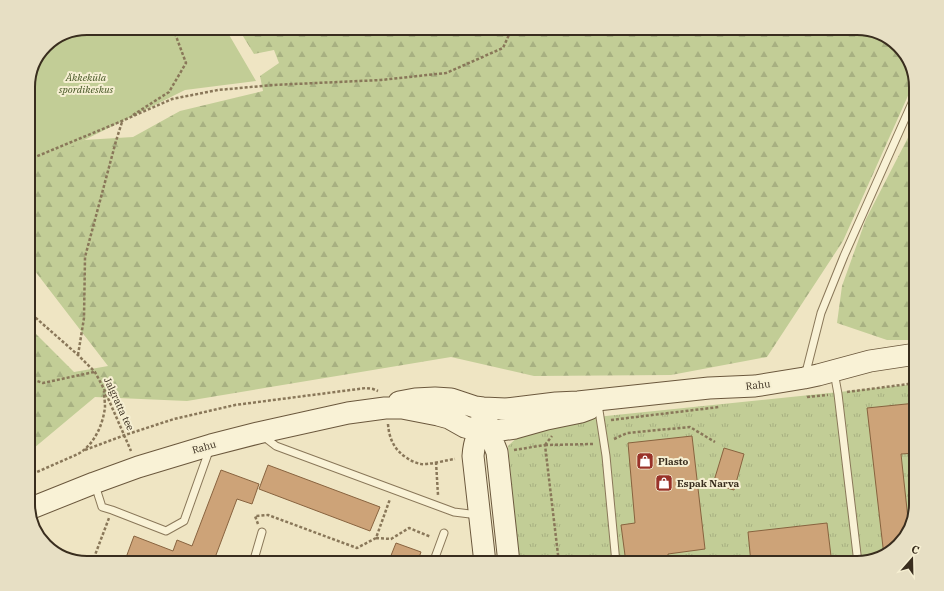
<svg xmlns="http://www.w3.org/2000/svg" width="944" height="591" viewBox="0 0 944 591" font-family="'IBM Plex Serif',serif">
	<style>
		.grass { fill: url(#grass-tufts) }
		.forest { fill: url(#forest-firs) }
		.park { fill: #c2cd96 }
		.building { fill: #cda378; stroke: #88633f }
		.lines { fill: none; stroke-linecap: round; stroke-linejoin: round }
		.service-casing { stroke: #897759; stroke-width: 9 }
		.secondary-casing { stroke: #6b583d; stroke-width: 23 }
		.path { stroke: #897759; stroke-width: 2.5; stroke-dasharray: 3 2; stroke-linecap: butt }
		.service { stroke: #f9f2d6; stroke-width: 7 }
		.secondary { stroke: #f9f2d6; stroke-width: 21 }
		.labels { text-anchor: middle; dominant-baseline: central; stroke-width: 4; stroke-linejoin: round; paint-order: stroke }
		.park-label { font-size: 10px; font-style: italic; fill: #445524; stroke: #f6efd2 }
		.street-label { font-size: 10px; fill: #392d1e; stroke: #f6efd2 }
		.poi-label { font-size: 10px; font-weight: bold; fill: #392d1e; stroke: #f6efd2; text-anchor: start }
		.rim { fill: none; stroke: #392d1e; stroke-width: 2 }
	</style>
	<defs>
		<pattern id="grass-tufts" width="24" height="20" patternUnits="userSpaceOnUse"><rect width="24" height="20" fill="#c2cd96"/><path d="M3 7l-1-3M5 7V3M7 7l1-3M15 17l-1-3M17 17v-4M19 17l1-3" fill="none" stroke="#a7b081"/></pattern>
		<pattern id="forest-firs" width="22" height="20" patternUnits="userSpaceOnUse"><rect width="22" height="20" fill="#c2cd96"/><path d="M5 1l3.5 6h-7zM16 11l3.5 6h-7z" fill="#a7b081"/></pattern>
	</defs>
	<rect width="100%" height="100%" fill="#efe5c3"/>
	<path class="grass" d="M916,384V504L908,534L887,555L857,563H519L508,446L525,430L567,420Z"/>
	<path class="forest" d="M238,28H857L887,36L908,57L915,80L843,241L767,357L671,375L534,376L451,357L187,401L95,397L28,453V326L74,372L108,366L28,262V166L84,140L133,137L180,111L263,91L260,76L279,63L274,50L254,54Z
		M916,122V340H887L837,323L842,286L866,219Z"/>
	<path class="park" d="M87,28H218L228,33L256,81L185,90L28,168V83L45,45Z"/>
	<path class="building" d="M916,403V435L912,436L910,441L912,445L916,446V453L901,454L909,528L908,534L887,555L884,556L867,408Z
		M692,436L705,549L668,554V563H626L621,525L635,523L628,443Z
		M724,448L744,454L734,490L713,484Z
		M268,465L380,507L370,531L259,489Z
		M221,470L259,484L252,504L237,499L213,563H124L134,536L173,551L177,540L192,546Z
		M827,523L831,556L773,563H751L748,532Z
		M396,543L421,552L417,563H388Z"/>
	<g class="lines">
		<defs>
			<path id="service" d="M834,372L838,394L858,563
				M805,376L821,313L844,256L916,94
				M598,404L606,456L616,563
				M263,436L276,446L454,512L478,515
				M915,440L916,441
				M95,485L102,507L112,510L166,531L184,521L210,448
				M253,563L262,532
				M433,563L444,533"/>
			<path id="secondary" d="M399,402L415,399L435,398L451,399L475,407L483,408L506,409L556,403L578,402L709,388L755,386L804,378L818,375L870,361L916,354
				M481,421C488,430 493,441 497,452L509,563
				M29,509L94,483L138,467L211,445L258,433L348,413L385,408H402L438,415L449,418L465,427L480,431L488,432L515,428L547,419L581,412L589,409L597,400
				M485,563L473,456C474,441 478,432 487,420"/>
		</defs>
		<use href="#service" class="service-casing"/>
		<use href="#secondary" class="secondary-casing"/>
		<path class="path" d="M133,115L169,92L186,63L173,28
			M28,160L122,121L172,99L218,90L273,85L381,80L446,73L503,48L512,28
			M28,311L78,355L95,372L104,389L131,451
			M78,355L84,318L85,257L116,141L122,122
			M28,378L43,383L94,372
			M847,392L916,383
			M807,397L828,395
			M611,420L719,407
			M388,424C389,438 394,450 407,458C411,461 416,463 421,464C429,465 447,460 455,459
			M614,439L627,433L690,427L715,442
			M545,445L552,436
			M545,445L594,444
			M85,450L125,435L174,419L235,405L366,388L373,389L378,391
			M514,450L545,445L559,563
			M436,462L438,495
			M28,476L78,454C94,445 103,425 105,407C105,402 104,396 104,391
			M258,524L255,516L268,515L357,548L376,538L390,499
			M376,538L391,539L409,528L431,537
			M92,563L109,518"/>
		<use href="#service" class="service"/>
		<use href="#secondary" class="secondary"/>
	</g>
	<defs>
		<symbol id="shop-square" viewBox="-11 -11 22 22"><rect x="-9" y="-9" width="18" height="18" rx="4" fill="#993229" stroke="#f6efd2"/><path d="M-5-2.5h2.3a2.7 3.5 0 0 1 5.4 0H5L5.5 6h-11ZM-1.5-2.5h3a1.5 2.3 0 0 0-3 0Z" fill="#fff"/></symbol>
	</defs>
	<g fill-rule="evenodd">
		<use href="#shop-square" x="635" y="451" width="20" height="20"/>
		<use href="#shop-square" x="654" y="473" width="20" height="20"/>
	</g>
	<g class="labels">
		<g class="park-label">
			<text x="86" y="77">Äkkeküla<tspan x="86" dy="12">spordikeskus</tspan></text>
		</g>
		<g class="street-label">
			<text transform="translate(758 385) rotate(-6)">Rahu</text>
			<text transform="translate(119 404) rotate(65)">Jalgratta tee</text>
			<text transform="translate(204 447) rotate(-16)">Rahu</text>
		</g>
		<g class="poi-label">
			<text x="658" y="461">Plasto</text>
			<text x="677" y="483">Espak Narva</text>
		</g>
	</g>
	<path d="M0 0H944V591H0ZM87 35H857A52 52 0 0 1 909 87V504A52 52 0 0 1 857 556H87A52 52 0 0 1 35 504V87A52 52 0 0 1 87 35Z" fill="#e7dfc4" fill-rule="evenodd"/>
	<path class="rim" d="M87 35H857A52 52 0 0 1 909 87V504A52 52 0 0 1 857 556H87A52 52 0 0 1 35 504V87A52 52 0 0 1 87 35Z"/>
	<g transform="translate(912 559) rotate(20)" stroke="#f6efd2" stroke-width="3" paint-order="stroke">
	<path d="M0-3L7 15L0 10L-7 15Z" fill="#392d1e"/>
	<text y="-6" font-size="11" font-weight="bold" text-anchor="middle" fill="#392d1e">С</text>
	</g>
</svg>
